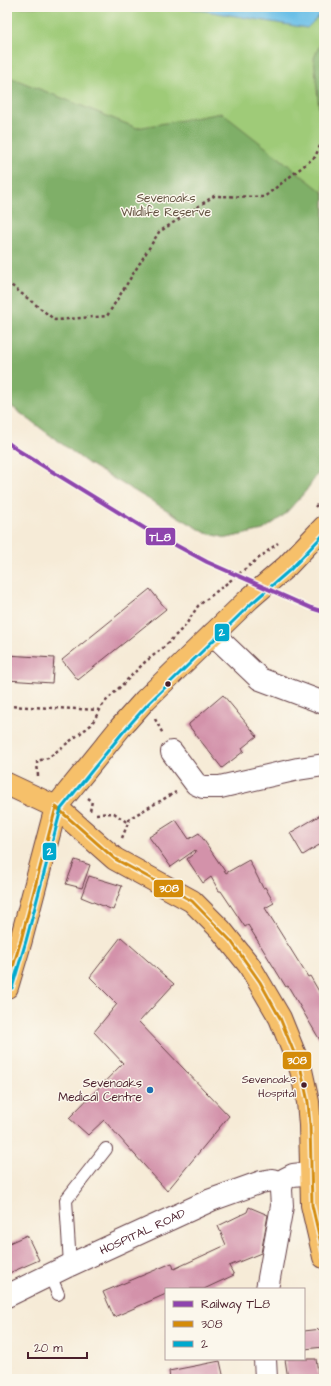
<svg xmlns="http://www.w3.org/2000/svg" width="331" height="1386" viewBox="0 0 331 1386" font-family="'Architects Daughter',sans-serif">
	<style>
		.green { fill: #9fcb78; stroke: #747552 }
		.forest { fill: #7faf68; stroke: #64674a }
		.water { fill: #6bbfe7; stroke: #5a6f89 }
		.building { fill: #d392aa }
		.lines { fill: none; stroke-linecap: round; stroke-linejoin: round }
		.service-casing { stroke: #643e45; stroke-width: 14 }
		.minor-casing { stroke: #643e45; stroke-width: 24 }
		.primary-casing { stroke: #643e45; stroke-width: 24 }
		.trunk-casing { stroke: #643e45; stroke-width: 24 }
		.path { stroke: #643e45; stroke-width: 2.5; stroke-dasharray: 3 3; stroke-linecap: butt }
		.service { stroke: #fff; stroke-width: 12 }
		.minor { stroke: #fff; stroke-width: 22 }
		.primary { stroke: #f6c06b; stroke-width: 22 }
		.trunk { stroke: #f6c06b; stroke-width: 22 }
		.bus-1-casing { stroke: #fbf7ec; stroke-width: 6 }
		.bus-2-casing { stroke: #fbf7ec; stroke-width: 6 }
		.bus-1 { stroke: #d48b09; stroke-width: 3 }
		.bus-2 { stroke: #00a9ce; stroke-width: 3 }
		.rail-1-casing { stroke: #fbf7ec; stroke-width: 7 }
		.rail-1 { stroke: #8e44ad; stroke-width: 4 }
		.bus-dot { fill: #4a1f2b; stroke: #fbf7ec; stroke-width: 1.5 }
		.poi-dot { fill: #1f6fb2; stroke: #fbf7ec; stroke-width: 1.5 }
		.labels { text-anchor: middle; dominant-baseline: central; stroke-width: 3; stroke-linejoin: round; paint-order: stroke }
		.bus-label { font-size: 11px; fill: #4a1f2b; stroke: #fbf7ec; text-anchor: end }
		.park-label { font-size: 12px; fill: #645342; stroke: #fbf7ec }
		.poi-label { font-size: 12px; fill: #4a1f2b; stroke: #fbf7ec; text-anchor: end }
		.street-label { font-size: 12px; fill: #4a1f2b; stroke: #fbf7ec }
		.line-badge { stroke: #fbf7ec; stroke-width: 1.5 }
		.badge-label { font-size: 11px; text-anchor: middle; font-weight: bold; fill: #fff }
	</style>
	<rect width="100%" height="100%" fill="#fbf7ec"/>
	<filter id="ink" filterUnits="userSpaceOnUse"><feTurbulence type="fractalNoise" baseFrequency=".025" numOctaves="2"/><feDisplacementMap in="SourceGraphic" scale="8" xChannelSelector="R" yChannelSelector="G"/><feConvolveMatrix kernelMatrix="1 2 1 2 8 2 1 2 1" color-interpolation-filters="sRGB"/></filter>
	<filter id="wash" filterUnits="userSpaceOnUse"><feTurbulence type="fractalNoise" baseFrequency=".012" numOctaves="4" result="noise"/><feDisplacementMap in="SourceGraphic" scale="16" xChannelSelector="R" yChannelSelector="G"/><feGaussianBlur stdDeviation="0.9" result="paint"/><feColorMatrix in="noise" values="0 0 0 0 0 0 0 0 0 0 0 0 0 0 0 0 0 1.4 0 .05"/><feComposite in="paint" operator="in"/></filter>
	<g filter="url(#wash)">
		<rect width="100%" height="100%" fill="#f6ebd7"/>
		<path class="green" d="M7,7H324V465L305,492L283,516L263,530L227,538L206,533L89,464L7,403Z"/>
		<path class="forest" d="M324,35V160L314,58Z
			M7,76L137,128L222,113L324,193V465L305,492L283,516L263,530L227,538L206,533L89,464L7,403Z"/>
		<path class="water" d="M182,7H324V11L307,28Z"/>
		<g id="blocks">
			<path class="building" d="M150,589L166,609L78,680L62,660Z
				M7,655L54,658L52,683L7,680Z
				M223,695L257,736L242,748L244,751L222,768L189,726V724Z
				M324,813V842L303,855L290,833Z
				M176,820L189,839L199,833L226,873L249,860L263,888L265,887L274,903L265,908L308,977L310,976L324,1000V1047L288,986L286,987L248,925L245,927L221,891H219L211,877L203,883L187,859L196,852L195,850L171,867L149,837Z
				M75,860L90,865L82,888L66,884Z
				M89,876L122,886L113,910L81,897Z
				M121,937L174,984L139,1022L229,1116L167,1191L104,1120L88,1135L69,1118L123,1063L94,1032L117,1004L90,977Z
				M249,1207L268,1215L261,1253L229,1266L234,1275L204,1289H166V1294L114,1317L103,1292L172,1263L174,1269L226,1245L218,1226L247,1212Z
				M27,1235L39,1260L7,1274V1244Z
				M322,1329L324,1347L304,1349V1331Z
				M285,1359H316L319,1379H288Z
				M220,1361L224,1379H170L169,1371Z"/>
		</g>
	</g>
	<g filter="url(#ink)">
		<use href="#blocks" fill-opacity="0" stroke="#643e45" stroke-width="1"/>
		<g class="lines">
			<defs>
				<path id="service" d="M7,939L20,945
					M70,1265L66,1200L106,1149
					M50,1275L58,1294"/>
				<g id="minor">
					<path d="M213,634L260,679L324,703"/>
					<path d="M172,752L196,784L203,787H220L298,769L324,765"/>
					<path d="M267,1289L282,1206L281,1190L282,1183L285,1179L293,1175L311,1173"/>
					<path id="s1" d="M7,1296L70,1265L211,1200L261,1182L272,1180L282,1183"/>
					<path d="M265,1359L266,1379"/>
				</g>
				<path id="primary" d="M7,987L21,940L56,807L120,728L145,700L249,599L287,566L324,527"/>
				<path id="trunk" d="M7,784L56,807L115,859L192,901L221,930L249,965L280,1018L301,1070L308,1102L310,1125L312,1205L324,1257"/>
			</defs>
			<use href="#service" class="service-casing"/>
			<use href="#minor" class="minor-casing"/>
			<use href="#primary" class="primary-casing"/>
			<use href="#trunk" class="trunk-casing"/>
			<path class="path" d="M7,282L55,320L107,316L159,232L214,196L264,197L315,157L324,137
				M315,507L324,497
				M7,706L100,710
				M155,719L163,734
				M38,776L37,761L48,758L91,725L104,703L145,662L163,648L185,626L198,606L278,543
				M88,798L92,801L90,811
				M96,814L114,813L128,823
				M122,838L130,818L176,792"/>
			<use href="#service" class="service"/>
			<use href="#minor" class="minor"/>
			<use href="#primary" class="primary"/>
			<use href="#trunk" class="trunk"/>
			<defs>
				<path id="bus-1" d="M56,807L115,859L192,901L231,941L260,982L280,1018L301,1070L308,1102L310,1125L312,1205L324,1257
					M7,987L21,940L56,807"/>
				<path id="bus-2" d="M12,988L26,941L61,809L124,731L149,703L252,603L291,569L324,534"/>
			</defs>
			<use href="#bus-1" class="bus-1-casing"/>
			<use href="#bus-2" class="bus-2-casing"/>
			<use href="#bus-1" class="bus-1"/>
			<use href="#bus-2" class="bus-2"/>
			<defs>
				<path id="rail-1" d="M7,442L19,451L144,528L207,562L311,608L324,612"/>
			</defs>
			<use href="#rail-1" class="rail-1-casing"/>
			<use href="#rail-1" class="rail-1"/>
		</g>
	</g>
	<g class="bus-dot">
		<circle cx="168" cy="684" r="3.5"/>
		<circle cx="304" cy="1085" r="3.5"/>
	</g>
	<circle class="poi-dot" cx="150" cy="1090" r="4"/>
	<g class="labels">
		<g class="bus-label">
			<text x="296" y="1079">Sevenoaks<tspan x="296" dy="14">Hospital</tspan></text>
		</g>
		<g class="park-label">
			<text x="166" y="198">Sevenoaks<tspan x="166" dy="14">Wildlife Reserve</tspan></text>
		</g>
		<g class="poi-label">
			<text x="142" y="1083">Sevenoaks<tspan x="142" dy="14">Medical Centre</tspan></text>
		</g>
		<g class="street-label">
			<text stroke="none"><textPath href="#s1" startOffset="150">HOSPITAL ROAD</textPath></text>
		</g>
	</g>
	<g class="line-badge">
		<rect x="145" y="527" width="31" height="19" rx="4" fill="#8e44ad"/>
		<rect x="214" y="623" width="16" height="19" rx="4" fill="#00a9ce"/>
		<rect x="42" y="842" width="15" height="19" rx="4" fill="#00a9ce"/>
		<rect x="153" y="879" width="31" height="19" rx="4" fill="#d48b09"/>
		<rect x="282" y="1051" width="30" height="19" rx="4" fill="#d48b09"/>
	</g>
	<g class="badge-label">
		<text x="160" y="541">TL8</text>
		<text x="222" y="636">2</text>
		<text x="50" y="855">2</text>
		<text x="169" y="892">308</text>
		<text x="297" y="1064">308</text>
	</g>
	<rect width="331" height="1386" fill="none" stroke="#fbf7ec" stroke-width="24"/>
	<rect x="165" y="1288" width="140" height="72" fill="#fbf7ec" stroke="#b4a19f"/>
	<rect x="173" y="1301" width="20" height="6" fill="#8e44ad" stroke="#b4a19f"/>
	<text x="201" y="1308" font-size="12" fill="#4a1f2b">Railway TL8</text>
	<rect x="173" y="1321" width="20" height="6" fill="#d48b09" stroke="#b4a19f"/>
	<text x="201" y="1328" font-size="12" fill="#4a1f2b">308</text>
	<rect x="173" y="1341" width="20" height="6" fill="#00a9ce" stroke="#b4a19f"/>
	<text x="201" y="1348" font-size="12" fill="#4a1f2b">2</text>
	<path d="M28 1352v6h59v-6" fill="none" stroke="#4a1f2b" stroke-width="2"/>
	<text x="34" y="1352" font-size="12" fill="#4a1f2b" stroke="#fbf7ec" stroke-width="3" paint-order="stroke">20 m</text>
</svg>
